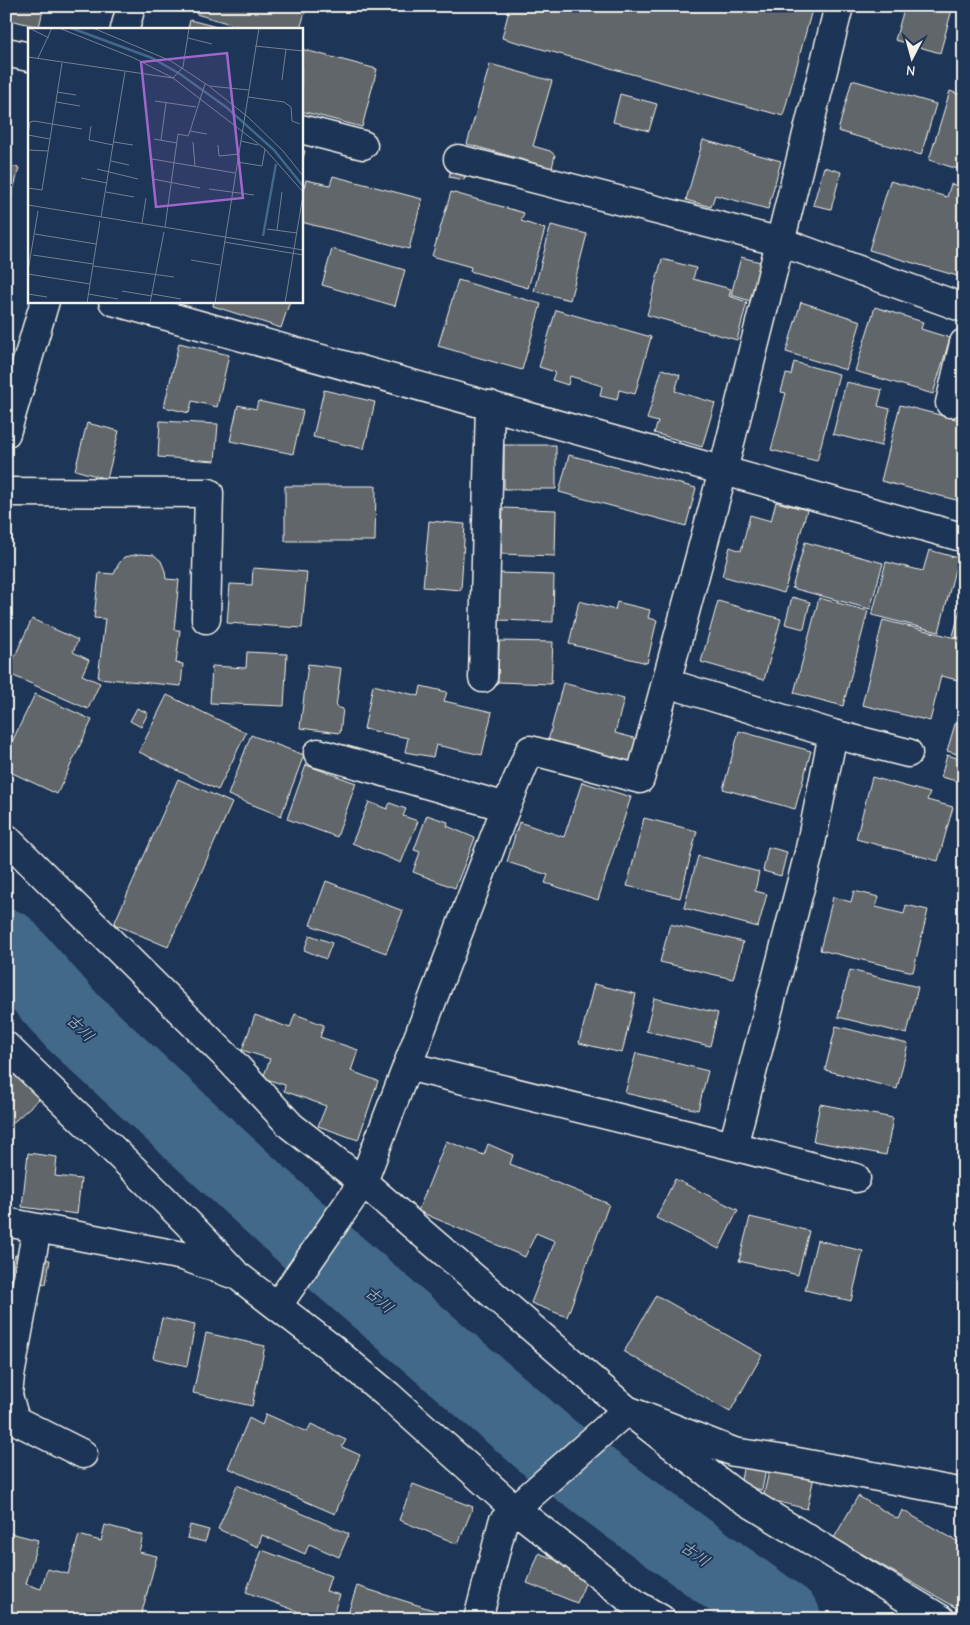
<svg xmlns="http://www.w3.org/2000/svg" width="970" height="1625" viewBox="0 0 970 1625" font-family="'Comic Neue','Klee One',sans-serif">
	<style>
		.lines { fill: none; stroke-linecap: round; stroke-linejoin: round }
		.river { stroke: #42688a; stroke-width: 74 }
		.building { fill: #60666b; stroke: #f4f1e8 }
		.minor-casing { stroke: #f4f1e8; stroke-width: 31 }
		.highway-casing { stroke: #f4f1e8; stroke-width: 31 }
		.minor { stroke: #1d3557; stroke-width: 28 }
		.highway { stroke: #1d3557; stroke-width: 28 }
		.labels { text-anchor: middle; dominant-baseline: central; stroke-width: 4; stroke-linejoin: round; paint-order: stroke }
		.water-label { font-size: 16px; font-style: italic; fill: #b6c1c7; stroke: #1d3557 }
		.inset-river { fill: none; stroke: #42688a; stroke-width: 2.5 }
		.inset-road { fill: none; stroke: #738091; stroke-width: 1 }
		.view { fill: #9f67cb; fill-opacity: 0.15; stroke: #9f67cb; stroke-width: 2.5 }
		.inset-edge { fill: none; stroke: #f4f1e8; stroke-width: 2.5 }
	</style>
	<rect width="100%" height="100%" fill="#1d3557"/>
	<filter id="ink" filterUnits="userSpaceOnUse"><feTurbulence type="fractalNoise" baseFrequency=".02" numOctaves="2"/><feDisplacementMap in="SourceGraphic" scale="10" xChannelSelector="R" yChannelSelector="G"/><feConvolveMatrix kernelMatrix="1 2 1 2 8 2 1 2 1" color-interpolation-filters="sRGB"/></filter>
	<g filter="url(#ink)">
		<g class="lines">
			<path class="river" d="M6,946L73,1022L308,1239L552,1450L627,1506L784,1619"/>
		</g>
		<path class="building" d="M6,6H44L39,27L6,19Z
			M198,6H307L300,29H248L196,14Z
			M510,6H813L783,116L502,38Z
			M905,6H953L940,53L895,40Z
			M190,20L224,29H188Z
			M301,49L377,69L362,127L301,111Z
			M490,64L552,81L533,146L550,151L555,155L552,168L467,144Z
			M852,80L936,104L921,155L838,131Z
			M950,91L964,96V171L929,160Z
			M620,94L657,104L649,131L613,122Z
			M703,140L781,161L768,209L715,195L711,207L686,200Z
			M301,150L305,151L301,165Z
			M6,165L19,168L6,218Z
			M452,165L467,168L464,180L449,177Z
			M824,167L841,172L831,209L813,205Z
			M333,176L422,199L409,249L301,222V198L306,180L330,185Z
			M890,181L947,197L951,184L964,188V278L869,250Z
			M451,192L524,213L521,221L545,229L528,288L470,271L471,267L432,256Z
			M551,225L587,234L570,300L534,291Z
			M332,249L405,270L395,306L322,285Z
			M741,257L764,263L754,302L731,295Z
			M662,259L696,268L693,279L731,289L729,296L747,302L737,340L647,315Z
			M458,280L541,304L522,370L438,346Z
			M214,301H290L281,328L213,306Z
			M801,302L861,321L846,370L786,352Z
			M875,307L923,322L921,329L950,338L933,394L855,371Z
			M556,310L651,337L635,394L619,390L617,400L600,396L602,386L570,376L568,385L552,380L555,372L539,367Z
			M179,343L229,355L217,407L192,401L189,413L164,407Z
			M794,362L839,374L817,461L771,450L786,393L781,392L786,374L791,375Z
			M662,369L680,375L675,391L715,403L702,447L654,433L658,422L647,419Z
			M846,382L882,390L878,406L890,409L881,446L833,434Z
			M324,390L375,402L364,449L313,437Z
			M258,401L303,411L293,454L230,441L238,405L256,409Z
			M900,405L964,421V502L881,481Z
			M160,421L218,424L215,461L158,457Z
			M87,423L119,431L107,479L75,470Z
			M504,445H556V489H504Z
			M569,455L696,488L686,526L559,492Z
			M285,486H376L375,541H285Z
			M776,502L807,510L784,593L722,576L730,547L741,551L750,515L771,521Z
			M503,508L556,510L555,556L501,554Z
			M429,521L465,524L461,590L423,587Z
			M805,542L883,563L870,609L792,588Z
			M929,550L958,558L939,632L872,615L886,562L923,571Z
			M140,554L154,555L161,561L165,571L166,579L179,580L174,630H180L176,663L183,664L181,686L98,678L105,619L94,618L99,573L114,574L118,565L124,557Z
			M253,568L307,572L302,628L227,623L230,584L252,585Z
			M500,573L554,575L553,622L499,620Z
			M964,595V638L953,636Z
			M792,597L810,602L804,629L785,624Z
			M819,598L868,611L843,706L794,693Z
			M579,601L615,610L617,602L650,610L648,618L657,620L647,663L569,644Z
			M718,601L781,619L764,680L701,662Z
			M32,619L78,640L73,652L89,660L82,675L100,683L88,709L7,673Z
			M883,620L964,640V673L962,681L941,676L930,721L862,705Z
			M499,641L553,642L551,684L498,682Z
			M247,652L287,654L284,706L210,703L212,666L246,668Z
			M308,664L341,668L336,707L343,709L340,733L300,728Z
			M563,683L624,699L615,733L638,739L630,767L547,745Z
			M373,685L419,696L421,686L447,692L444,701L492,712L482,755L436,745L433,757L405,752L408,738L364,729Z
			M35,694L92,720L57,794L6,770V754Z
			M964,694V756L947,751Z
			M167,695L246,733L218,790L139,752Z
			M137,708L148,713L141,727L130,721Z
			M739,731L811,751L795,809L723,789Z
			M251,735L304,755L281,816L228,795Z
			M947,755L964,760V783L941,777Z
			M306,765L356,783L337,837L287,819Z
			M872,777L930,793L927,800L953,807L938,861L856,839Z
			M178,779L232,803L168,947L114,924Z
			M582,782L631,797L598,900L545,883L548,875L507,862L519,822L564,837Z
			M369,802L387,809L390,803L406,809L403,816L418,821L401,863L352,843Z
			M427,815L448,822L447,826L475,838L455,888L413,872L420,852L414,850Z
			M644,818L697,831L680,898L627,886Z
			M768,847L787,852L781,876L763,871Z
			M698,856L759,872L755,891L767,894L758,927L684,908Z
			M326,881L403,911L386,953L310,925Z
			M854,891L879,897L876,907L904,914L906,905L928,910L913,972L820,950L833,897L851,902Z
			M670,924L743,942L733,979L660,962Z
			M310,935L332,943L326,959L304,950Z
			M850,970L918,987L907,1034L838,1017Z
			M594,984L636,994L622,1053L579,1043Z
			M654,998L718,1013L710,1046L646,1031Z
			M295,1014L324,1025L320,1037L358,1050L351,1071L378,1081L358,1140L318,1126L326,1106L284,1091L285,1085L263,1078L270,1059L242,1050L255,1015L290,1028Z
			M836,1026L908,1044L897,1089L825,1070Z
			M636,1053L708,1071L698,1110L625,1093Z
			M6,1064L39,1099L6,1129Z
			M820,1104L893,1118L886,1155L813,1141Z
			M446,1141L484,1155L488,1144L513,1155L510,1164L609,1204L567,1317L531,1303L555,1241L536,1233L525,1257L418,1211Z
			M28,1153L57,1157L55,1176L81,1179L77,1214L22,1207Z
			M675,1179L738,1210L719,1249L656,1218Z
			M750,1217L809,1231L798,1275L739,1261Z
			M817,1240L863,1251L851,1301L805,1290Z
			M15,1255L50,1260L46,1284L11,1279Z
			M656,1295L762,1355L730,1412L624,1352Z
			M162,1318L195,1325L187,1366L153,1358Z
			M206,1333L265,1346L252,1406L193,1393Z
			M266,1414L307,1432L311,1424L346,1440L342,1447L360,1455L335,1514L228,1468L249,1418L262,1425Z
			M744,1464L766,1469L762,1490L740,1485Z
			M770,1467L814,1477L807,1509L763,1498Z
			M413,1484L473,1507L458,1544L399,1520Z
			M237,1485L349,1534L339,1557L309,1544L305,1554L262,1535L258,1547L218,1529Z
			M858,1496L898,1519L902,1510L964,1545V1612L834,1538Z
			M105,1525L143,1535L139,1552L157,1556L140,1619H6V1532L38,1540L26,1584L41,1589L47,1569L68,1574L79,1535L101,1541Z
			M190,1525L209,1530L205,1542L187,1538Z
			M262,1550L331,1576L326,1591L340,1595L331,1619H318L246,1592Z
			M539,1553L589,1574L577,1603L527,1583Z
			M357,1586L462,1619H346Z"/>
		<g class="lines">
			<defs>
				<path id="minor" d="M6,52L29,57
					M301,129L363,145
					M458,159L781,242L964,308
					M113,301L958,536
					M950,403L964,343
					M6,492L209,493L206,619
					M483,678L490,405
					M667,683L833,734L908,753
					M318,753L506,807L530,750L640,779L723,471L839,6
					M6,838L232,1062L291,1126L363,1182L627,1410L735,1494L864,1573L941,1619
					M6,1046C82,1121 162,1193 234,1272
					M407,1066L733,1146L856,1178
					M733,1146L809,853L833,734
					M6,1222L183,1256L238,1276L329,1346L389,1396L515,1509L637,1605L661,1619
					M278,1305L363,1182L506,807
					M6,1418L15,1420L83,1454
					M15,1420L8,1395L10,1376L37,1228
					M478,1619L503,1522L515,1509L627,1410L734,1452L792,1461L964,1493"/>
				<path id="highway" d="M125,29L131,6
					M6,433L45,301"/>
			</defs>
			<use href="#minor" class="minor-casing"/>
			<use href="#highway" class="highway-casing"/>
			<use href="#minor" class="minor"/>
			<use href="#highway" class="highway"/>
		</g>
	</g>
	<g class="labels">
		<g class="water-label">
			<text transform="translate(80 1028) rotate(45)">古川</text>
			<text transform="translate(379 1300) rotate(41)">古川</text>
			<text transform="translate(695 1554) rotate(36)">古川</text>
		</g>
	</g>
	<g transform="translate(28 28)">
		<rect width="275" height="275" fill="#1d3557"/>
		<path class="inset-river" d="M43,0L124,30L152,46L198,79L246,122L275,158M235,208L248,136"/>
		<path class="inset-road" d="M1,0L21,10M31,0L106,30L145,50L237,121L275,164M65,0L143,33L181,58L221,62M160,10L184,16M227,18L275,23M0,29L145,50L155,39L161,0M10,30L24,0M254,52L258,21M182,59L220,89L255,123L275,148M29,64L48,67M220,69L256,74L263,79L264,93L272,96M127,73L168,79M28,74L52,78M63,98L61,112L85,117M162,103L177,56M0,107L2,94L6,93L54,101M0,107L22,111M126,111L149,115M133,112L138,75M213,113L230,117M86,114L105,117M165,114L167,138M190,117L191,128L211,126M0,122L20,123M124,131L207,145M83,133L101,137M209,134L234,138L237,121M69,141L110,151M126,143L125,151L172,160M53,150L79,155M0,160L14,162L34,35M181,161L226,167M78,164L106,169M0,177L197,209M73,189L97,44M114,195L118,170M137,199L150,106L160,108L162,103L179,106M239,201L269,205M249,202L254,164M7,206L68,216M197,209L275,222M196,214L275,227M5,227L65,236M163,232L192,237M65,238L146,249M0,243L10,183M0,246L62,256M94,263L124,268M0,266L19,269M60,266L90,271M124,266L153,271M59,275L72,193M122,275L136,204M187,275L231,0M257,275L275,167"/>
		<path class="view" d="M199,25L215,170L128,179L113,34Z"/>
		<rect width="275" height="275" class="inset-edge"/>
	</g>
	<rect width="970" height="1625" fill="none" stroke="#1d3557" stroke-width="25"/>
	<rect x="12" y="12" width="945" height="1600" fill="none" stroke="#f4f1e8" stroke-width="2" filter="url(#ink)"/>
	<g transform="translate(912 58) rotate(186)" stroke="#1d3557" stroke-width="4" paint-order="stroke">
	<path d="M0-4L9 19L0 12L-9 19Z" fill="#f4f1e8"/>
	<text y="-8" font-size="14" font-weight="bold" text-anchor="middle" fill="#f4f1e8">N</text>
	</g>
</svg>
